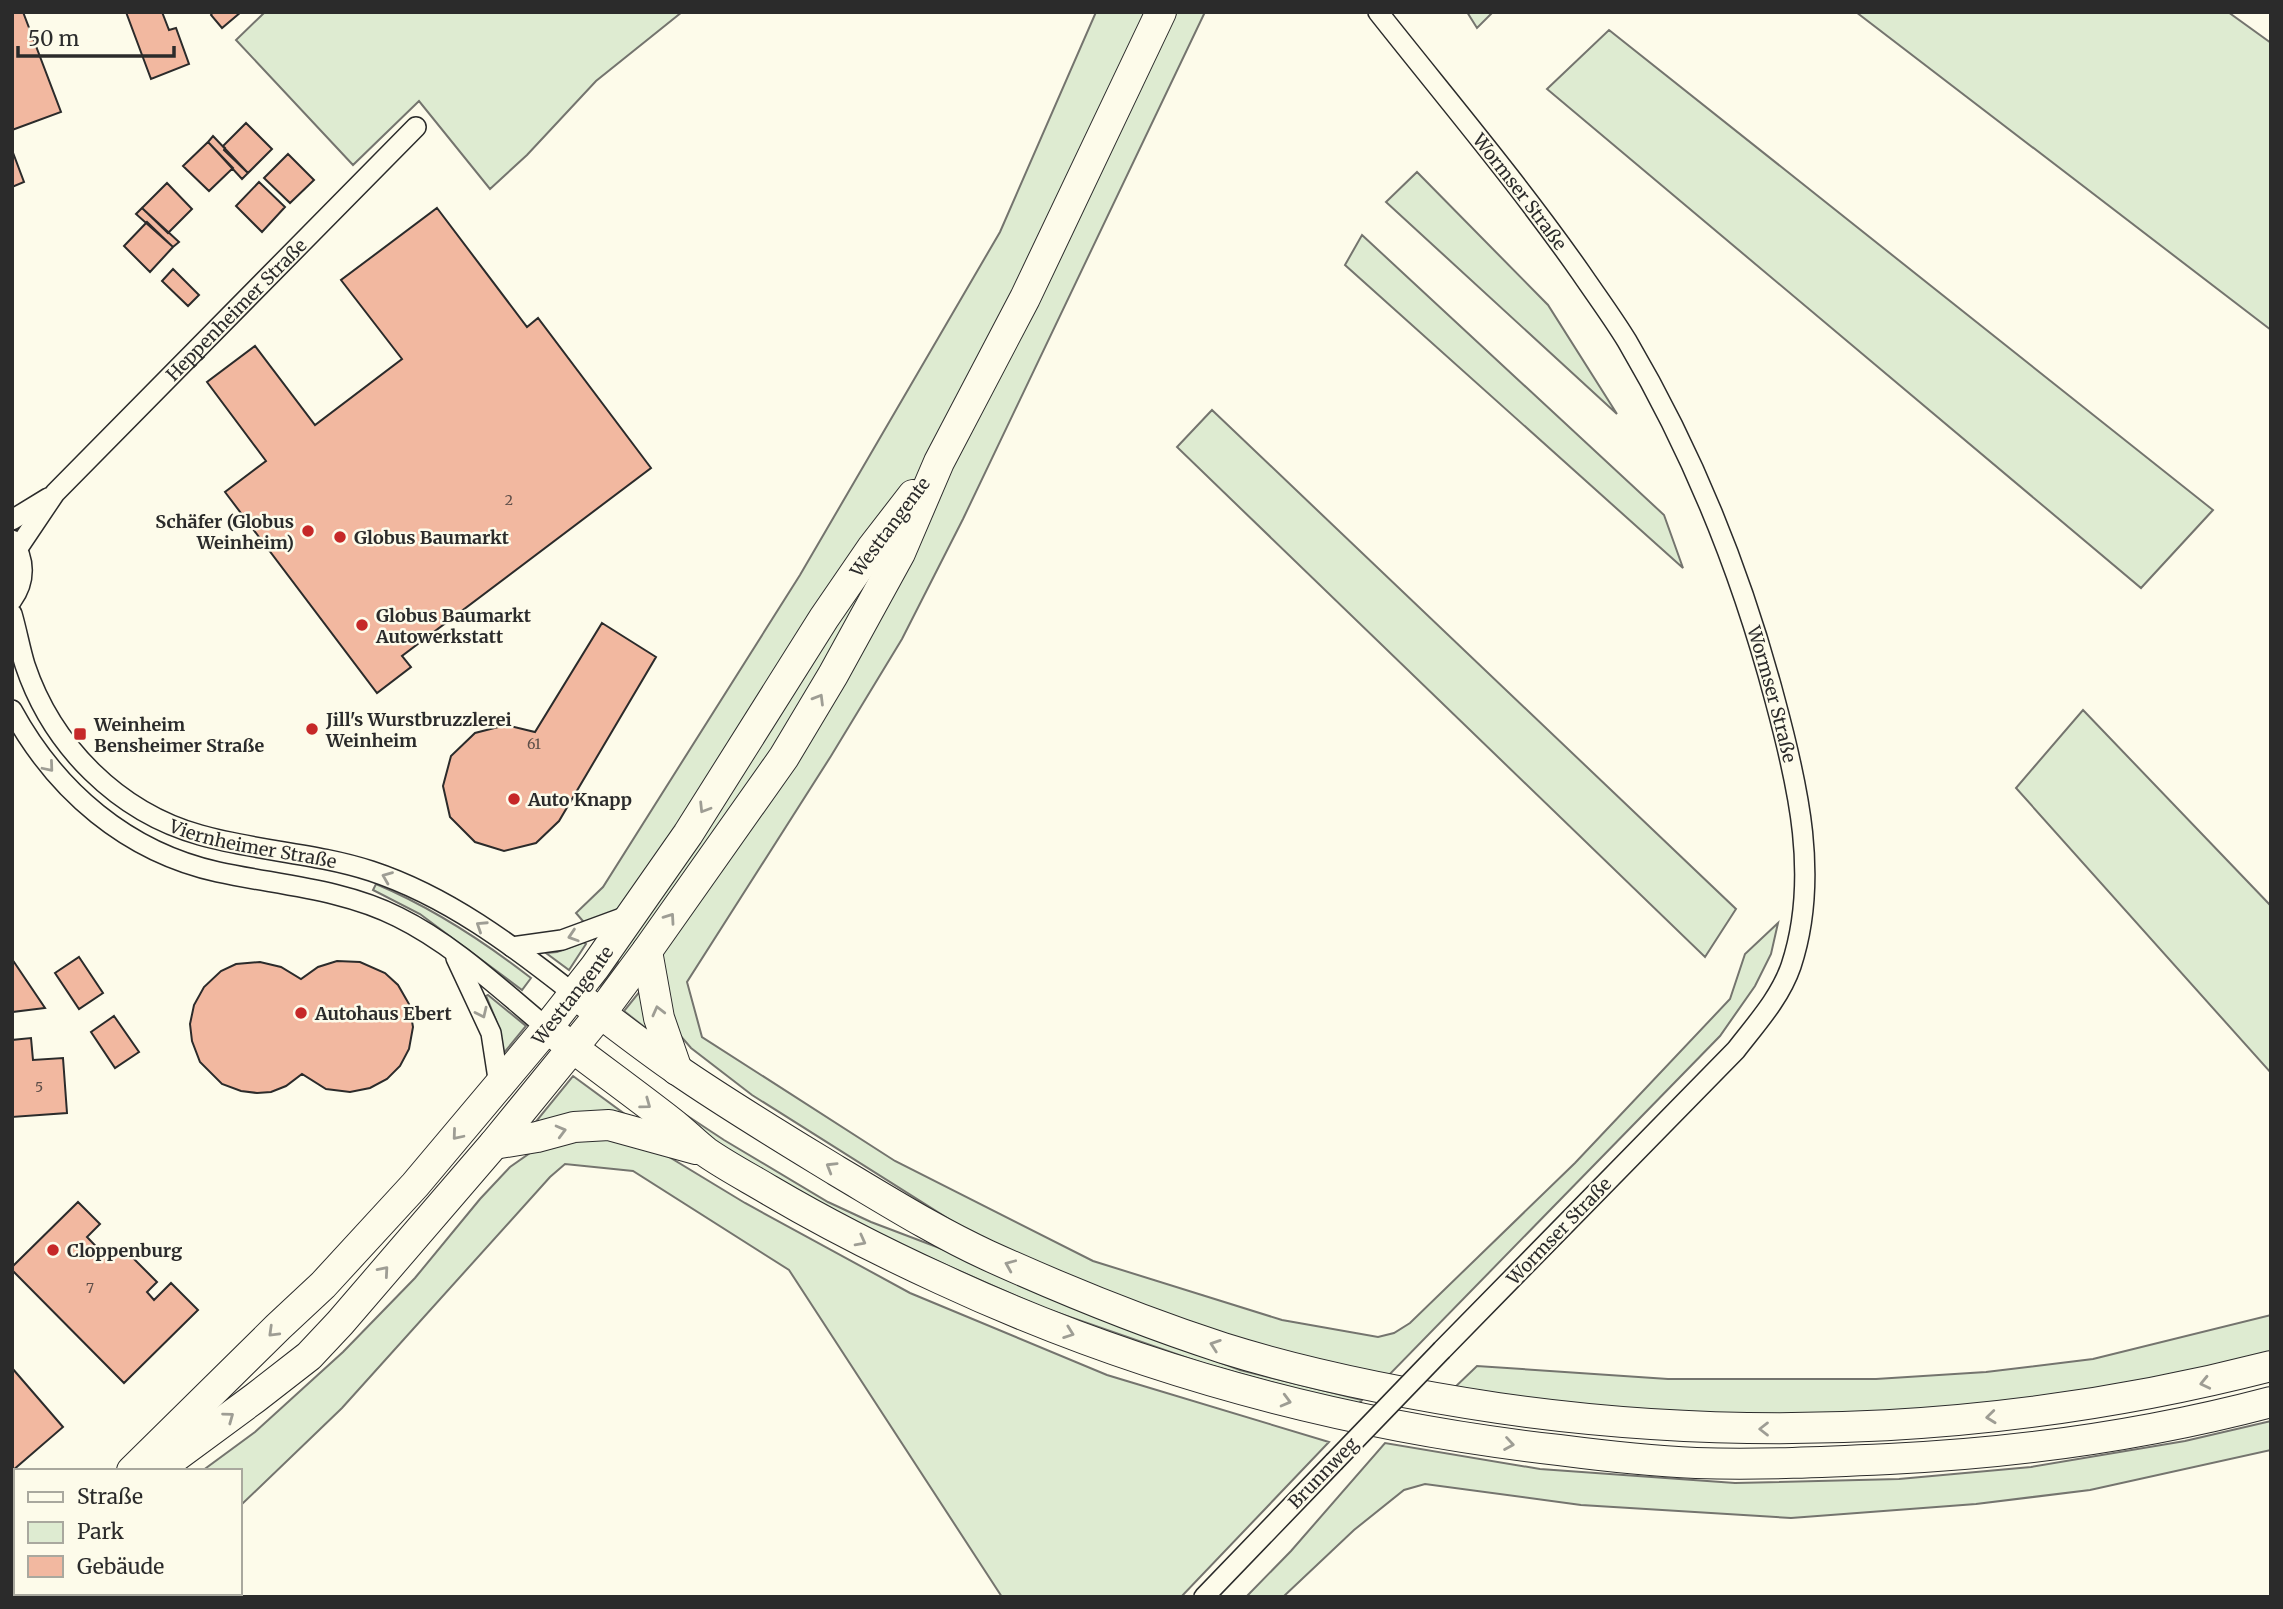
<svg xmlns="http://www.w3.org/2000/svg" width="2283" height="1609" viewBox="0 0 2283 1609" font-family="Merriweather,serif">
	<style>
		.green { fill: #deebd1; stroke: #74746e; stroke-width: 2 }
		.building { fill: #f2b8a0; stroke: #2b2b2b; stroke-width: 2 }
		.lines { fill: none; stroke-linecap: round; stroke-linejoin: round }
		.street-casing { stroke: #2b2b2b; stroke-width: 22 }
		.primary-casing { stroke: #2b2b2b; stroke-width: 32 }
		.street { stroke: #fdfbea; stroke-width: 19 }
		.primary { stroke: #fdfbea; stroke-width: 30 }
		.street-bridge-casing { stroke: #2b2b2b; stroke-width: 22; stroke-linecap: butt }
		.street-bridge { stroke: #fdfbea; stroke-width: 19 }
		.oneway { stroke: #9e9d94 }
		.poi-dot { fill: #c62828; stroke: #fdfbea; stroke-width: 2.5 }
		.labels { text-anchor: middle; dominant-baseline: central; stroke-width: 5; stroke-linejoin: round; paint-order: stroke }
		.number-label { font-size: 14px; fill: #5d4e48 }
		.street-label { font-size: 18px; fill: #2b2b2b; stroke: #fdfbea }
		.poi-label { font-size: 18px; font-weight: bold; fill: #2b2b2b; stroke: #fdfbea; text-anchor: start }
	</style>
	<rect width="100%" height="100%" fill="#fdfbea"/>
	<path class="green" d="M265,12H682L596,81L527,155L490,189L419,101L353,165L236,40Z
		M1096,12H1205L963,519L902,639L831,756L687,982L702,1037L895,1161L1093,1261L1282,1320L1378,1337L1394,1333L1410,1323L1575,1163L1730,999L1745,954L1778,923L1771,954L1755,986L1720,1036L1389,1375L1311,1359L1209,1334L998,1250L752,1095L691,1048L642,991L652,1033L624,1011L641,990L623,968L604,989L601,987L618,962L576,913L603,887L800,575L1000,232Z
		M1467,12H1493L1477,28Z
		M1856,12H2228L2271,43V330Z
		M1609,30L2213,510L2141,588L1547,89Z
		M1417,172L1548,305L1617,414L1386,202Z
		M1362,235L1664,515L1683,568L1345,265Z
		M1212,410L1736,909L1705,957L1177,447Z
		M2083,710L2271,906V1073L2016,788Z
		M376,884C433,908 482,940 531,978L522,990L420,914L373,890Z
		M584,942L586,944L569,970L546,953L557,952Z
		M488,995L526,1026L503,1054L496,1020L486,996Z
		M615,1068L724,1140L828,1202L871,1222L950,1252L1107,1320L1240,1370L1362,1400L1357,1406L1202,1363L1041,1307L910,1249L826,1207L722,1148Z
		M573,1076L626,1115L529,1130Z
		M582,1133L646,1143L745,1203L910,1293L1107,1375L1329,1442L1181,1597H1002L789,1270L633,1171L565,1164L550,1177L342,1408L240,1506V1471H202L255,1432L343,1352L415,1278L480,1199L510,1167L543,1144Z
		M2271,1315V1357L2014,1404L1790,1421L1617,1412L1452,1390L1477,1366L1668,1379H1876L1986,1372L2093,1359Z
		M2271,1421V1450L2090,1490L1976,1504L1791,1518L1581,1505L1425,1484L1404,1490L1354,1530L1283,1597H1246L1291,1551L1385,1443L1540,1469L1735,1483L1899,1479L2031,1467L2185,1441Z"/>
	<path class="building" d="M12,12H23L61,112L12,130Z
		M126,12H162L169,30L176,28L189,64L151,79Z
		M213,12H241L222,28L211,15Z
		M246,123L272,149L248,173L224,150L225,148L223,146Z
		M213,136L248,173L242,179L208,142Z
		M208,142L233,168L209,191L183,166Z
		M12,150L24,182L12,187Z
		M288,154L314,180L290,203L264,178Z
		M259,182L285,207L262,232L236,206Z
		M167,183L192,209L168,233L142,208Z
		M142,208L179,242L173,247L136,214Z
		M437,208L527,327L538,318L651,468L402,656L411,667L377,693L225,492L266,461L207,382L255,346L315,425L402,359L341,280Z
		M147,222L173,247L150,272L124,246Z
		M173,269L199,295L188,306L162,281Z
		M602,623L656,657L559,821L536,843L504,851L475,842L450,817L443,786L451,756L475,733L506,725L535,732Z
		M79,957L103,993L79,1009L55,973Z
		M12,959L45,1008L12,1012Z
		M337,961L360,962L385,973L398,985L409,1004L413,1027L409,1049L400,1066L387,1079L370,1088L350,1092L326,1089L302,1074L286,1086L271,1092L257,1093L241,1091L222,1084L200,1062L192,1041L190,1024L194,1005L204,987L221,971L236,964L260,962L281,967L301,979L318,967Z
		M114,1016L139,1052L115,1068L91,1032Z
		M31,1038L33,1060L63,1058L67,1113L12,1117V1040Z
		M78,1202L100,1224L87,1237L110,1261L123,1248L157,1282L147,1292L154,1300L171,1283L198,1310L124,1383L12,1270V1267Z
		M12,1368L63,1427L12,1471Z"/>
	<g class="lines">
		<defs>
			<g id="street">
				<path id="s1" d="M1378,12C1446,98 1518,183 1581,273C1596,295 1613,318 1627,341C1693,453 1742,575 1775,700C1798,785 1820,879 1791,966C1780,998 1756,1024 1736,1050L1442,1350"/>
				<path d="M12,520L48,498"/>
				<path d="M12,540C25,559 26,581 12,600"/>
				<path id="s2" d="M18,548L55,493L416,127"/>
				<path id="s3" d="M12,614C17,631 20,649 25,665C52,746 118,812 200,835C256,851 316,853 371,871C447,896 512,945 574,994"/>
				<path d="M12,710C56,791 127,852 218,872C278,885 343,889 398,917C453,944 500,989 547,1028"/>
				<path d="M512,947L562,940L630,915"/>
				<path d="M456,958L491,1033L499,1085"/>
				<path d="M1204,1597L1334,1462"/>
			</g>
			<g id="primary">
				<path d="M647,951L659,1018L677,1070"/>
				<path d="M574,994C608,1018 641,1045 676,1069C728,1105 783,1138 837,1171C886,1200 935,1231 987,1255C1064,1290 1143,1322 1223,1348C1312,1376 1405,1394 1498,1408C1756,1445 2018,1431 2271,1366"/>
				<path d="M547,1028C588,1060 630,1090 671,1122C684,1132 694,1143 706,1152C726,1166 749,1178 769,1190C825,1223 882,1252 941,1279C1136,1370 1346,1426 1559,1450C1605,1456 1650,1461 1696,1463C1761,1465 1825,1462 1889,1459C2018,1453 2146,1435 2271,1402"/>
				<path d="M494,1144L537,1137L574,1127L609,1125L696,1149"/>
				<path id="s4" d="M132,1471L278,1327L323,1285L415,1185L547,1028L595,967L688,834L824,618L872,548L913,495"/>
				<path d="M156,1471L255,1398L309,1356L340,1323L494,1144L601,1013L647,951L784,757L833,675L900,553L939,462L1025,298L1161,12"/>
				<path d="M12,1578L16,1575"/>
			</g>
		</defs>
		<use href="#street" class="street-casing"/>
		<use href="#primary" class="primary-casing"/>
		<use href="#street" class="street"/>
		<use href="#primary" class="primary"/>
		<defs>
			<path id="street-bridge" d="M1334,1462L1442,1350"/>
		</defs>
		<use href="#street-bridge" class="street-bridge-casing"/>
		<use href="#street-bridge" class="street-bridge"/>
	</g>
	<defs><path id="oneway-chevron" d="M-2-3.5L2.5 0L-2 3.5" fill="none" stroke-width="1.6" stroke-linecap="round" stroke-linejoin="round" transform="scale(1.75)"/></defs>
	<g class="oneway">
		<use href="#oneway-chevron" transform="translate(819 699) rotate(-59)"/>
		<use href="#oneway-chevron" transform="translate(49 767) rotate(50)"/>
		<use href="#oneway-chevron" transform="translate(704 808) rotate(122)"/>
		<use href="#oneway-chevron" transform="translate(387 877) rotate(-158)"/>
		<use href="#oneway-chevron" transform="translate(670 918) rotate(-55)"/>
		<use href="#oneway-chevron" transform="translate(481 926) rotate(-147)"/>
		<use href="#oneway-chevron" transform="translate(573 936) rotate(162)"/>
		<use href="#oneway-chevron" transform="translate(658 1011) rotate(-104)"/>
		<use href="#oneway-chevron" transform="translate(482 1013) rotate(65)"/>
		<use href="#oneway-chevron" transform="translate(646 1104) rotate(36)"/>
		<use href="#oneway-chevron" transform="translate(561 1131) rotate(-15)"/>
		<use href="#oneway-chevron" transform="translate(457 1135) rotate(130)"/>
		<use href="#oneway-chevron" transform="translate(831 1167) rotate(-149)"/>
		<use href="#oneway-chevron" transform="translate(861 1241) rotate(28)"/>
		<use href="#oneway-chevron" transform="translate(1010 1265) rotate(-157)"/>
		<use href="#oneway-chevron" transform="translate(384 1271) rotate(-49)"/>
		<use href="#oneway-chevron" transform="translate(273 1332) rotate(136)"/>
		<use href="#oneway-chevron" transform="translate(1069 1333) rotate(20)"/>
		<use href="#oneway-chevron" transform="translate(1215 1345) rotate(-161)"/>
		<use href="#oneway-chevron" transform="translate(2205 1383) rotate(167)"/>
		<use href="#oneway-chevron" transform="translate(1286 1401) rotate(15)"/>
		<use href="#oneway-chevron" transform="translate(229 1417) rotate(-36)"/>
		<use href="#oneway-chevron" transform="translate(1991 1417) rotate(174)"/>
		<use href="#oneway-chevron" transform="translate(1764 1429) rotate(180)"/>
		<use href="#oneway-chevron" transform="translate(1509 1444) rotate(9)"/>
	</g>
	<g class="poi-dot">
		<circle cx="308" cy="531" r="7"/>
		<circle cx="340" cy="537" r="7"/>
		<circle cx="362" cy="625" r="7"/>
		<circle cx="312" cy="729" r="7"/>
		<rect x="73" y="727" width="14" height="14" rx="3.5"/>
		<circle cx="514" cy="799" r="7"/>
		<circle cx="301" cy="1013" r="7"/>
		<circle cx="53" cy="1250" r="7"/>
	</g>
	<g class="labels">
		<g class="number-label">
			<text x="509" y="500">2</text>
			<text x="534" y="744">61</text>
			<text x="39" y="1087">5</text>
			<text x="90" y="1288">7</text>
		</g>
		<g class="street-label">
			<text stroke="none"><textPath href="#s1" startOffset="229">Wormser Straße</textPath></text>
			<text stroke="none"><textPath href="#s2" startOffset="324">Heppenheimer Straße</textPath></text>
			<text transform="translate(890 527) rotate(-53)">Westtangente</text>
			<text stroke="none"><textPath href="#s1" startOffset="796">Wormser Straße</textPath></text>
			<text stroke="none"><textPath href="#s3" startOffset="360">Viernheimer Straße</textPath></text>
			<text stroke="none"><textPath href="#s4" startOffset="649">Westtangente</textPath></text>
			<text transform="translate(1559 1231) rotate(-46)">Wormser Straße</text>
			<text transform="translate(1323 1473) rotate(-46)">Brunnweg</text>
		</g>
		<g class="poi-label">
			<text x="294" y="521" text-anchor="end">Schäfer (Globus<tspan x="294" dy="21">Weinheim)</tspan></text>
			<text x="354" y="537">Globus Baumarkt</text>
			<text x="376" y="615">Globus Baumarkt<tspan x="376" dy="21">Autowerkstatt</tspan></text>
			<text x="326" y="719">Jill's Wurstbruzzlerei<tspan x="326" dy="21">Weinheim</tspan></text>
			<text x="94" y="724">Weinheim<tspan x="94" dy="21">Bensheimer Straße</tspan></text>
			<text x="528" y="799">Auto Knapp</text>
			<text x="315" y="1013">Autohaus Ebert</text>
			<text x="67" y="1250">Cloppenburg</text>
		</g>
	</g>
	<rect width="2283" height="1609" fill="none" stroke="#2b2b2b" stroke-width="28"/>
	<rect x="14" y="1469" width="228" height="126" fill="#fdfbea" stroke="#a9a89e" stroke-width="2"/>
	<rect x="28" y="1492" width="35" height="10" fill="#fdfbea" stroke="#a9a89e" stroke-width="2"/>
	<text x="77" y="1504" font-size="21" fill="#2b2b2b">Straße</text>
	<rect x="28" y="1522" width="35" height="21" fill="#deebd1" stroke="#a9a89e" stroke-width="2"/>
	<text x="77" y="1539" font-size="21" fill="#2b2b2b">Park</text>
	<rect x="28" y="1556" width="35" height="21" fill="#f2b8a0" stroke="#a9a89e" stroke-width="2"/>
	<text x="77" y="1574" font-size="21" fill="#2b2b2b">Gebäude</text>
	<path d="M18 46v10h156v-10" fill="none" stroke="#2b2b2b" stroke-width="3.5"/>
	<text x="28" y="46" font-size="21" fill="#2b2b2b" stroke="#fdfbea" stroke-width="5" paint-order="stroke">50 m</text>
</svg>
